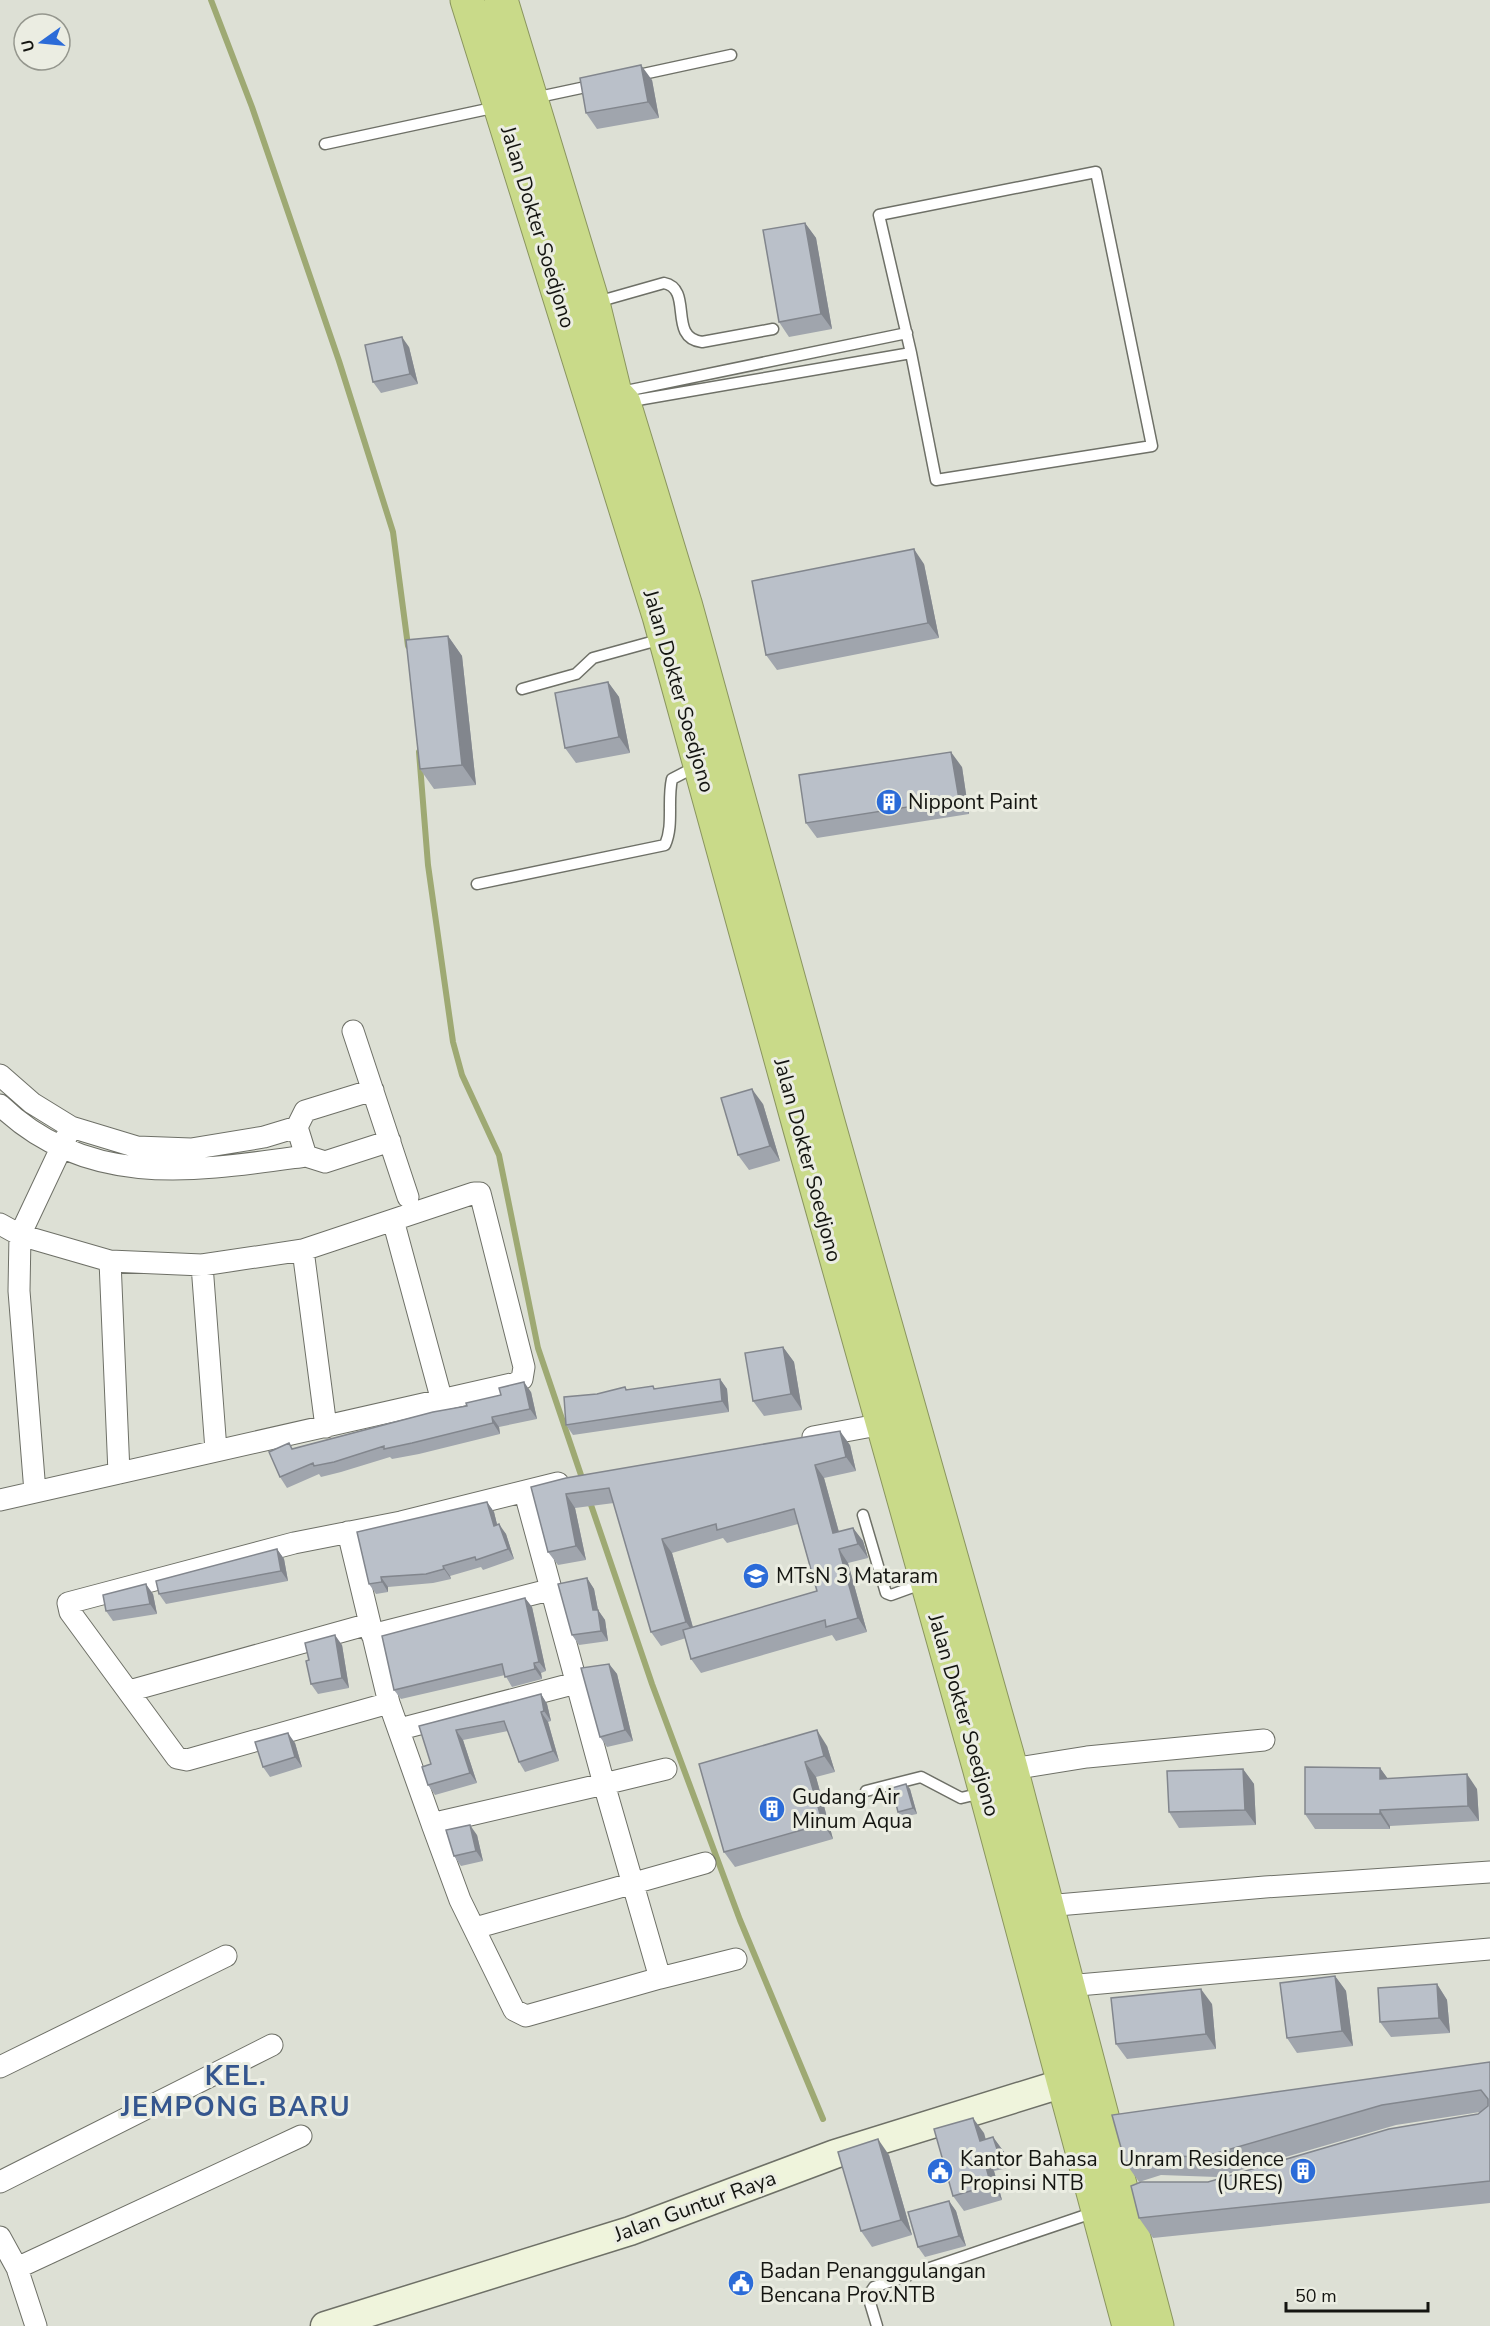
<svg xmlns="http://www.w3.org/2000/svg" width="1490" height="2326" viewBox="0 0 1490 2326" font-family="'Nunito Sans',sans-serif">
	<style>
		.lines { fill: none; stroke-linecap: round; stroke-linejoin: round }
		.stream { stroke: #9ea973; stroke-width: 6 }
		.lane-casing { stroke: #6e7067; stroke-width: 13 }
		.street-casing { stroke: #6e7067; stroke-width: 23 }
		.secondary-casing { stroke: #6e7067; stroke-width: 31 }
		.highway-casing { stroke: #8a955f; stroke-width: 35 }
		.lane { stroke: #fff; stroke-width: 10 }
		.street { stroke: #fff; stroke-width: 21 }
		.secondary { stroke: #eff4dc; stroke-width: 28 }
		.highway { stroke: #c9da89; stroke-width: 33 }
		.wall { fill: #a0a5ad; fill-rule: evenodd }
		.shaded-wall { fill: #82868d }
		.building { fill: #bac0c9; stroke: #82868d; stroke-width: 1.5 }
		.labels { text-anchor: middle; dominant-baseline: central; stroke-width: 6; stroke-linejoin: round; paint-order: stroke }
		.street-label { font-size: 21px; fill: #141511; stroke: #ebede2 }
		.poi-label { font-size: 21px; fill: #141511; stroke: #ebede2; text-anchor: start }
		.district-label { font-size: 27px; font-weight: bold; letter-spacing: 1.5px; fill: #35568e; stroke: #ebede2 }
	</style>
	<rect width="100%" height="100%" fill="#dde0d5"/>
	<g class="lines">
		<path class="stream" d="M211,0L252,107L339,361L393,532L408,646
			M419,752L428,865L453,1042L462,1075L499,1155L538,1348L583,1481
			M589,1499L652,1684L740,1920L823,2119"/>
		<defs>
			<path id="lane" d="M634,76L731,55
				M534,98L595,85
				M325,144L497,107
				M597,302L664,283C694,289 667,338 702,342L773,329
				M621,392L907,333
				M626,402L911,353L936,480L1152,446L1096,172L879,215L911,353
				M522,689L576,674L593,658L662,639
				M477,884L665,845C674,825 667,801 672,779L697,766
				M863,1515L886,1593L891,1595L924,1583
				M866,1791L921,1777L961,1798L982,1793
				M877,2326L868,2296L874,2287L1095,2212"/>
			<path id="street" d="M353,1031L408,1197
				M0,1075L32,1103L71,1127L137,1147L191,1149L264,1137L297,1127
				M373,1090L305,1111L297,1127L306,1156L325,1162L390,1141
				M0,1105C88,1190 197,1171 306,1156
				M393,1220L442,1401
				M0,1224L20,1235L110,1261L202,1265L303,1250L474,1193H480L524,1367L522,1379L516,1383L0,1500
				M303,1250L326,1427
				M110,1261L119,1473
				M202,1265L216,1450
				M813,1437L883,1424
				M35,1492L19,1291L20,1235L71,1127
				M348,1532L389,1703L432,1824L444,1821L604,1784L525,1493
				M372,1635L549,1590
				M129,1691L369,1624
				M389,1703L187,1760L177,1758L70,1612L68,1603L294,1543L401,1522L558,1483
				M400,1729L576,1683
				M999,1771L1087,1757L1264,1740
				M432,1824L460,1900L514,2010L526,2016L660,1978L604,1784L666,1769
				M1046,1906L1265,1887L1490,1872
				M475,1928L705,1863
				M660,1978L736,1959
				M1067,1986L1490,1949
				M0,2067L226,1956
				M0,2182L272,2045
				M0,2237L17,2268
				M36,2326L17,2268L301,2136"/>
			<path id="secondary" d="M325,2326L630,2231L835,2154L1064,2083"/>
			<path id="highway" d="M467,0L659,616L800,1129L979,1767L1129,2326
				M501,0L593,303L615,393L624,403L685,603L828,1122L1011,1768L1157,2326"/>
		</defs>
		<use href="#lane" class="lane-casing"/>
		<use href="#street" class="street-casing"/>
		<use href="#secondary" class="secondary-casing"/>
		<use href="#highway" class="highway-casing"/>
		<use href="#lane" class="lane"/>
		<use href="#street" class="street"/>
		<use href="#secondary" class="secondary"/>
		<use href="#highway" class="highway"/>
	</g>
	<path class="wall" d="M652,80L659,118L597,129L586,113Z
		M805,223L816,238L832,329L789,337L779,322Z
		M409,347L418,384L381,393L373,382Z
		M924,564L939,638L777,670L766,655Z
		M448,636L462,656L476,785L434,789L420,769Z
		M608,682L619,697L630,753L576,763L565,748Z
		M962,767L969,814L817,838L806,823Z
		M763,1104L780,1161L749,1170L738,1155Z
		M783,1347L794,1362L802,1410L764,1416L753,1401Z
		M720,1379L727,1389L729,1412L573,1435L566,1425L597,1394L625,1387L627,1390L656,1389Z
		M531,1392L537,1419L499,1427L500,1434L419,1454L392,1459L390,1457L341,1472L321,1477L319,1474L287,1488L280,1477L289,1443L293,1449L467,1406Z
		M850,1445L856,1471L824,1478L839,1532L853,1528L863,1541L868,1558L848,1563L867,1632L836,1641L832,1635L701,1673L691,1659L686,1638L661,1646L651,1632L614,1503L575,1508L586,1560L558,1565L548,1552L531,1487ZM798,1524L817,1591L693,1627L672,1553L723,1538L727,1543Z
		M487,1502L494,1512L497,1525L506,1534L514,1559L483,1570L481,1567L450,1576L451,1579L433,1583L388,1587V1592L376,1594L369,1584Z
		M277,1549L284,1559L288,1581L166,1604L159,1594Z
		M587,1578L594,1589L598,1610L605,1620L608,1641L579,1645L572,1635Z
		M153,1594L157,1614L113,1621L106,1611Z
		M525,1598L532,1607L546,1671L541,1673L542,1679L512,1687L505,1675L401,1699L394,1690Z
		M342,1645L349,1688L318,1694L311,1684Z
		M609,1664L617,1674L633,1741L607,1747L600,1737Z
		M541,1694L547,1704L551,1721L548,1722L559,1761L525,1772L519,1762L508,1731L463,1740L477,1783L435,1795L428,1785L431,1764L419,1726Z
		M295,1743L302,1767L270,1777L263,1767Z
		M827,1746L835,1772L816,1777L833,1839L735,1867L724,1852L699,1764Z
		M1380,1768L1387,1778L1477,1789L1479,1821L1390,1826V1829H1315L1305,1814Z
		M1243,1769L1254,1784L1256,1825L1179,1828L1169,1812Z
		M906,1784L910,1789L917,1814L902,1817L898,1812Z
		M477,1835L483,1861L461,1866L454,1856Z
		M1335,1976L1346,1991L1353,2046L1297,2053L1287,2038Z
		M1437,1984L1447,2000L1450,2033L1391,2037L1380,2022Z
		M1212,2004L1216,2049L1127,2059L1116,2044Z
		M1490,2062V2203L1153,2238L1139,2218L1208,2182L1478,2114L1480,2112L1396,2125L1217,2177L1161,2175L1139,2182L1125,2162Z
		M984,2133L985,2140L993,2137L1004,2152L1008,2168L994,2171L1002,2200L964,2211L953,2196Z
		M889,2155L912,2235L872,2247L861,2231Z
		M949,2201L956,2211L966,2246L925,2257L918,2247Z"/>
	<path class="shaded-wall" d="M641,65L652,80L659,118L648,102Z
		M805,223L816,238L832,329L821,314Z
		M402,337L409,347L418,384L410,374Z
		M914,549L924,564L939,638L928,623Z
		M448,636L462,656L476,785L462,765Z
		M608,682L619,697L630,753L619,737Z
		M951,752L962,767L969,814L959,799Z
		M752,1089L763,1104L780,1161L770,1146Z
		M783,1347L794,1362L802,1410L791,1394Z
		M720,1379L727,1389L729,1412L722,1401Z
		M524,1382L531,1392L537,1419L530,1409Z
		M492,1417L499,1427L500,1434L493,1423Z
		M840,1431L850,1445L856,1471L846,1457Z
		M815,1465L824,1478L843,1547L833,1533Z
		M566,1494L575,1508L586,1560L576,1546Z
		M487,1502L494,1512L500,1536L494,1526Z
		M499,1524L506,1534L514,1559L508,1549Z
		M853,1528L863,1541L868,1558L858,1544Z
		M662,1539L672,1553L695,1635L686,1622Z
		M277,1549L284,1559L288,1581L281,1571Z
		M839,1549L848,1563L867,1632L858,1618Z
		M443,1566L450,1576L451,1579L444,1569Z
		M381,1577L388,1587V1592L382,1582Z
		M587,1578L594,1589L598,1610L605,1620L608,1641L601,1631L593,1610Z
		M146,1584L153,1594L157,1614L150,1604Z
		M525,1598L532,1607L546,1671L539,1662Z
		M335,1635L342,1645L349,1688L342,1678Z
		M534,1663L541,1673L542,1679L535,1669Z
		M609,1664L617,1674L633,1741L625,1730Z
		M541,1694L547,1704L551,1721L544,1711Z
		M541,1712L548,1722L559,1761L553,1751Z
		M456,1730L463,1740L477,1783L470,1773Z
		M817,1730L827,1746L835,1772L824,1756Z
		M288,1733L295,1743L302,1767L295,1757Z
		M805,1762L816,1777L833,1839L823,1824Z
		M1380,1768L1391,1783L1380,1779Z
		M1243,1769L1254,1784L1256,1825L1245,1810Z
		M1467,1774L1477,1789L1479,1821L1468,1806Z
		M906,1784L910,1789L917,1814L913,1808Z
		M1380,1810L1390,1826V1829L1380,1814Z
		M470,1825L477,1835L483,1861L476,1851Z
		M1335,1976L1346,1991L1353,2046L1342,2031Z
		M1437,1984L1447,2000L1450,2033L1439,2018Z
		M1201,1989L1212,2004L1216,2049L1206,2034Z
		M973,2118L984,2133L990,2154L980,2141Z
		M993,2137L1004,2152L1008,2168L998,2152Z
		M878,2139L889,2155L912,2235L901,2220Z
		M983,2156L994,2171L1002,2200L991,2185Z
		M949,2201L956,2211L966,2246L959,2236Z"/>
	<path class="building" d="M641,65L648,102L586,113L580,78Z
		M805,223L821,314L779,322L763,230Z
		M402,337L410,374L373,382L365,345Z
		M914,549L928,623L766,655L752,581Z
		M448,636L462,765L420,769L406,640Z
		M608,682L619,737L565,748L555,693Z
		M951,752L959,799L806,823L799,775Z
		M752,1089L770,1146L738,1155L721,1098Z
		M783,1347L791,1394L753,1401L745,1353Z
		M720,1379L722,1401L566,1425L564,1397L597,1394L625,1387L626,1390L653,1386L654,1389Z
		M524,1382L530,1409L492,1417L493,1423L412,1443L384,1449V1446L334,1462L314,1466L313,1463L280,1477L269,1452L289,1443L292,1449L433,1412L467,1406L466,1403L501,1395L499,1388Z
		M840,1431L846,1457L815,1465L833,1533L853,1528L858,1544L839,1549L858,1618L826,1627L825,1620L691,1659L683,1630L817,1591L794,1509L717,1530L716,1524L662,1539L686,1622L651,1632L609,1488L566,1494L576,1546L548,1552L531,1487L566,1478Z
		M487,1502L494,1526L499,1524L508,1549L476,1560L475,1557L443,1566L444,1569L426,1574L381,1577L382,1582L369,1584L357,1532Z
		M277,1549L281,1571L159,1594L156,1581Z
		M587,1578L593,1610H598L601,1631L572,1635L558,1584Z
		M146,1584L150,1604L106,1611L103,1595Z
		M525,1598L539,1662L534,1663L535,1669L505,1677L502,1664L394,1690L382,1636Z
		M335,1635L342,1678L311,1684L306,1661L309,1660L305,1643Z
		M609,1664L625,1730L600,1737L581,1668Z
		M541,1694L544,1711L541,1712L553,1751L519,1762L504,1721L456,1730L470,1773L428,1785L422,1767L431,1764L419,1726Z
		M817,1730L824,1756L805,1762L823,1824L724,1852L699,1764Z
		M288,1733L295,1757L263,1767L255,1742Z
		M1305,1767L1380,1768V1779L1467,1774L1468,1806L1380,1810V1814H1305Z
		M1243,1769L1245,1810L1169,1812L1167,1771Z
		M906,1784L913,1808L898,1812L892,1788Z
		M470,1825L476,1851L454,1856L446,1830Z
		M1335,1976L1342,2031L1287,2038L1280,1983Z
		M1437,1984L1439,2018L1380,2022L1378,1988Z
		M1201,1989L1206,2034L1116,2044L1111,1998Z
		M1490,2062V2181L1139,2218L1131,2186L1141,2182H1208L1389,2129L1478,2114L1488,2106V2099L1481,2090L1382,2105L1203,2157L1147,2155L1125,2162L1112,2115Z
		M973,2118L980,2141L993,2137L998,2152L983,2156L991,2185L953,2196L934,2129Z
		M878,2139L901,2220L861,2231L838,2152Z
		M949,2201L959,2236L918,2247L908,2212Z"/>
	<defs>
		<symbol id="building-disc" viewBox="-11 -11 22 22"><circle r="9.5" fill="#2b6bd8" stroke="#ebede2"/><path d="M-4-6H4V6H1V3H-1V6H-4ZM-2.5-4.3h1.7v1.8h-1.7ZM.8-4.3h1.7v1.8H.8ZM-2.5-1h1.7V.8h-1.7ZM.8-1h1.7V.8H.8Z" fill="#fff"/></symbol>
		<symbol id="school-disc" viewBox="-11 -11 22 22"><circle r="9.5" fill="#2b6bd8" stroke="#ebede2"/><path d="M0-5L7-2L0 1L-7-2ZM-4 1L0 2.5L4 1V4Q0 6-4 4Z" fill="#fff"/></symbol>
		<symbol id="civic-disc" viewBox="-11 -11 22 22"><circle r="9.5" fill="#2b6bd8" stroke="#ebede2"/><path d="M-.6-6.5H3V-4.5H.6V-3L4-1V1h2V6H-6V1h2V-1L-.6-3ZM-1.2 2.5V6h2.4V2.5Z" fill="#fff"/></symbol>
	</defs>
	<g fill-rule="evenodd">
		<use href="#building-disc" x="874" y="787" width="30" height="30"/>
		<use href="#school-disc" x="741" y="1561" width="30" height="30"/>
		<use href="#building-disc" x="757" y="1794" width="30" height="30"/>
		<use href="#civic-disc" x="925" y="2156" width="30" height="30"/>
		<use href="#building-disc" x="1288" y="2156" width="30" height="30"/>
		<use href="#civic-disc" x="726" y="2268" width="30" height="30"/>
	</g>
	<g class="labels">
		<g class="street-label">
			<text transform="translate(538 227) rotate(73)">Jalan Dokter Soedjono</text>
			<text transform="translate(679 691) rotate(74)">Jalan Dokter Soedjono</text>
			<text transform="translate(808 1160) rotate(75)">Jalan Dokter Soedjono</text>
			<text transform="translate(964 1715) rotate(74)">Jalan Dokter Soedjono</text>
			<text transform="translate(695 2206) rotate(-20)">Jalan Guntur Raya</text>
		</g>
		<g class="poi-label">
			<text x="908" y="802">Nippont Paint</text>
			<text x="776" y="1576">MTsN 3 Mataram</text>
			<text x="792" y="1797">Gudang Air<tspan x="792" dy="24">Minum Aqua</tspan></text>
			<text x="960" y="2159">Kantor Bahasa<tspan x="960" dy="24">Propinsi NTB</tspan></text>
			<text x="1284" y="2159" text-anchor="end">Unram Residence<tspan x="1284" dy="24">(URES)</tspan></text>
			<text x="760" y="2271">Badan Penanggulangan<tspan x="760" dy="24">Bencana Prov.NTB</tspan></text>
		</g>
		<g class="district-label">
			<text x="236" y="2076">KEL.<tspan x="236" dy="31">JEMPONG BARU</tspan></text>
		</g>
	</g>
	<g transform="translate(42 42) rotate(255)"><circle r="28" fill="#ebede2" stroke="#95978e" stroke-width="1.5"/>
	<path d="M0-4.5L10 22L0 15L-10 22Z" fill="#2b6bd8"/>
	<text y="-9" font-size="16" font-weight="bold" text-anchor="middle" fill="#141511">U</text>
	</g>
	<path d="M1286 2302v9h142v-9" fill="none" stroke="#141511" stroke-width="3"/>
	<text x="1295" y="2302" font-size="18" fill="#141511" stroke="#ebede2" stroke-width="4.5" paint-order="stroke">50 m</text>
</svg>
